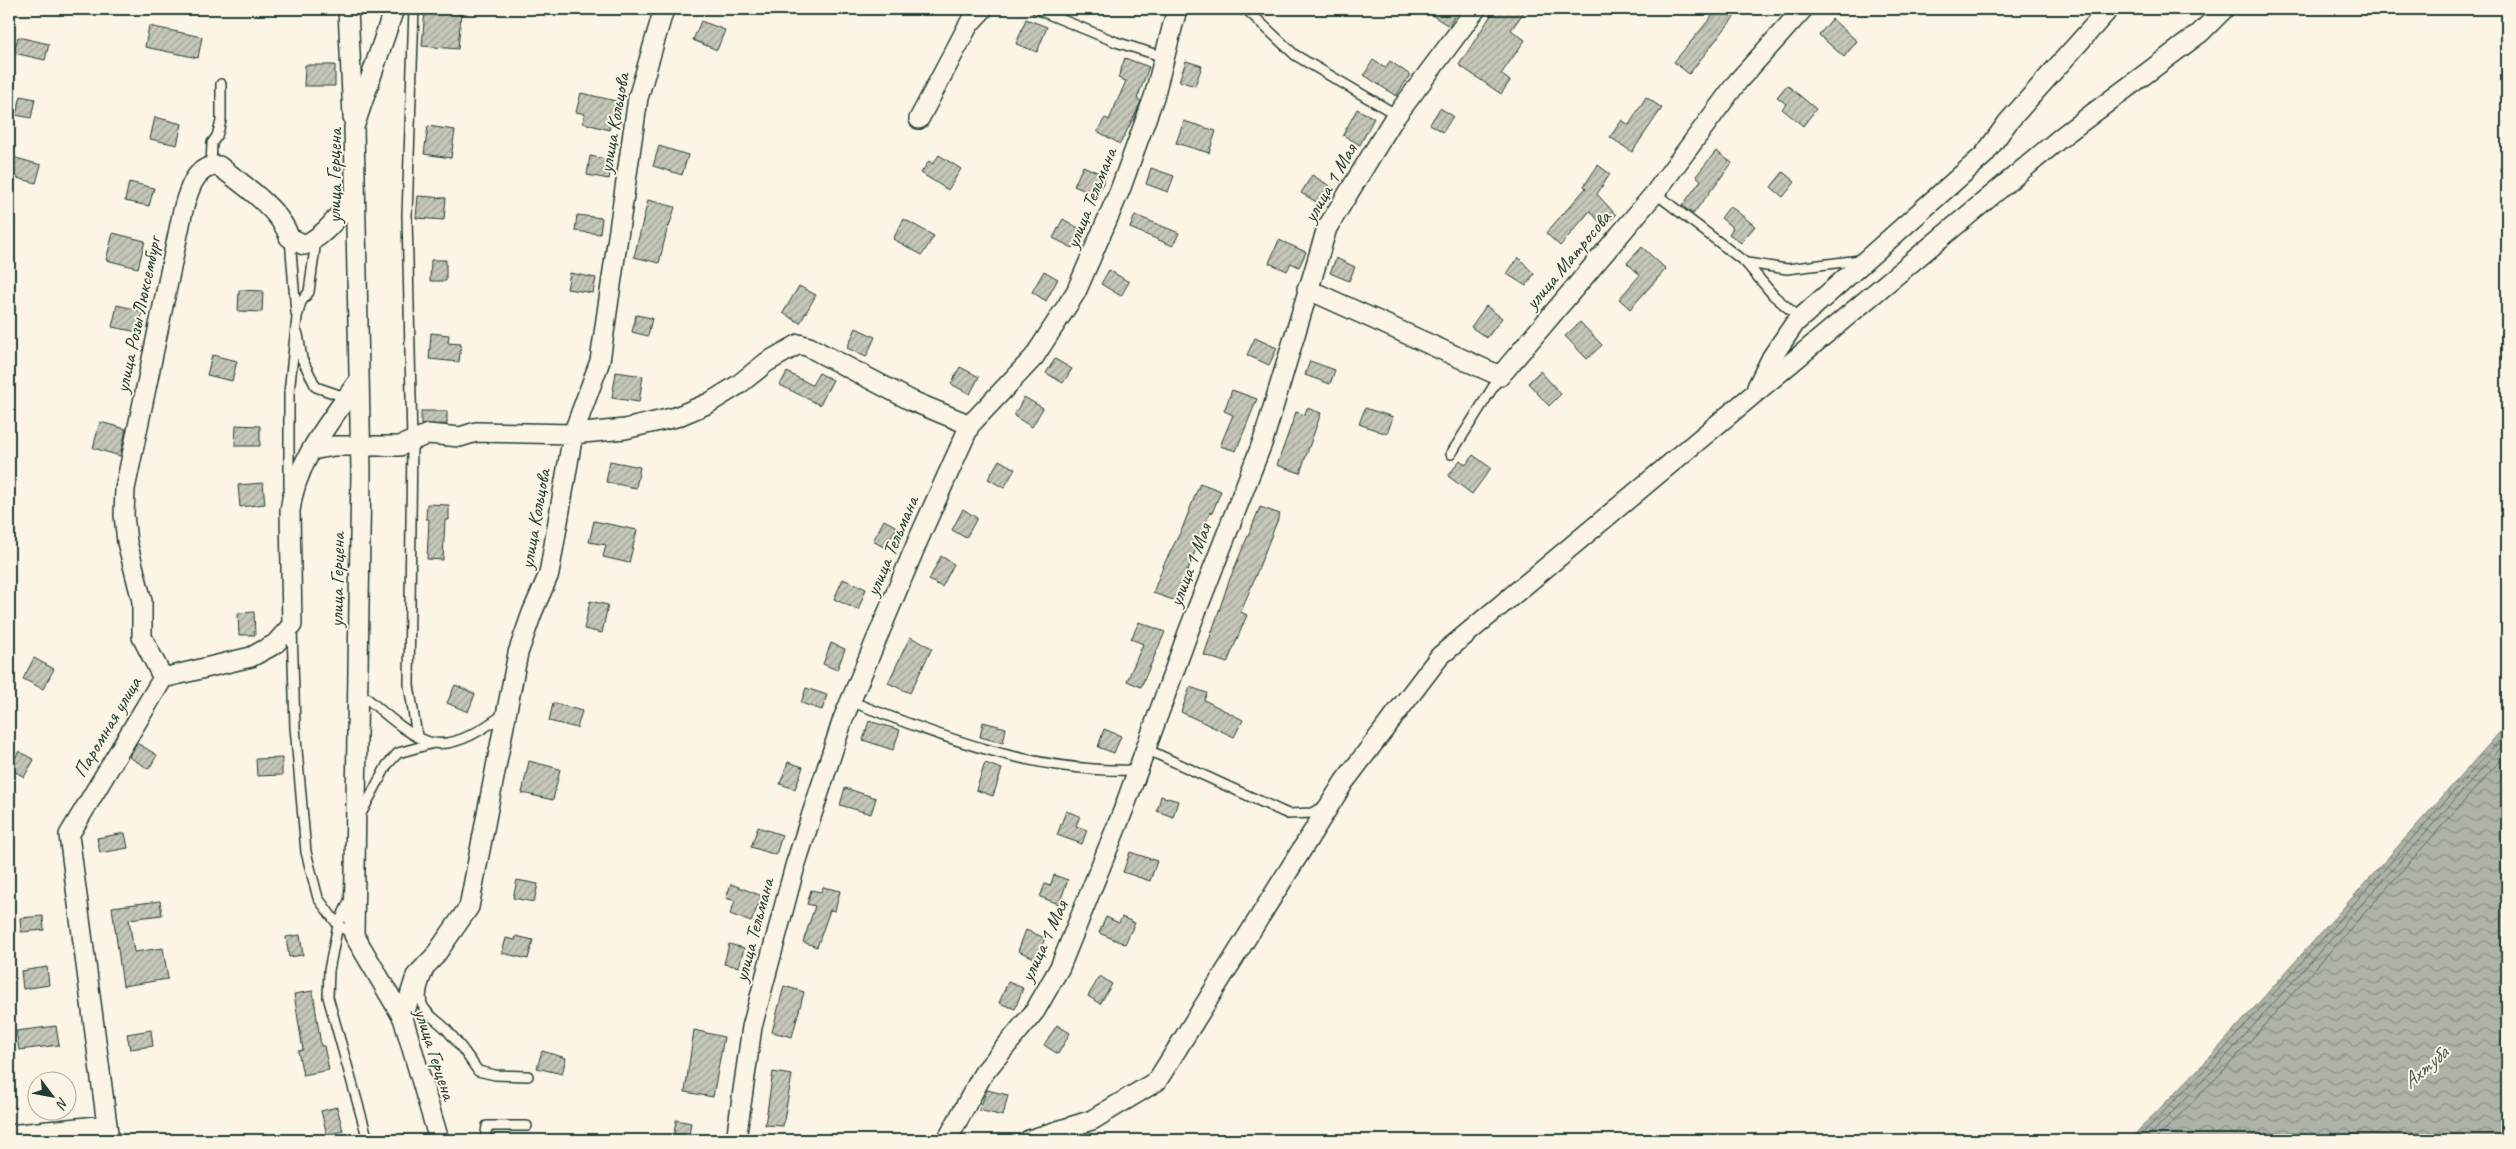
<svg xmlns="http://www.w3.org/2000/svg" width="2516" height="1149" viewBox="0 0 2516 1149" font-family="Caveat,sans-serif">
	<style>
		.water { fill: url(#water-waves); stroke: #758479 }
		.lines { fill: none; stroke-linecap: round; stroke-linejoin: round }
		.shore { stroke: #586c62; stroke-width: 1 }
		.building { fill: url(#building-hatch); stroke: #1f3d34 }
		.lane-casing { stroke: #1f3d34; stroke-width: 12 }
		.street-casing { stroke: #1f3d34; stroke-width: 22 }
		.lane { stroke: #fcf5e5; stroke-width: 9 }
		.street { stroke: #fcf5e5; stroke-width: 19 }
		.labels { text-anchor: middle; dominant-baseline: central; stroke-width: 4; stroke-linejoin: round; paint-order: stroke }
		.street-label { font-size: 20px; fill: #1f3d34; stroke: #fcf5e5 }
		.water-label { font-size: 21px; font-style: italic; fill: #435a51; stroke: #fcf5e5 }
	</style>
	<defs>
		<pattern id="water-waves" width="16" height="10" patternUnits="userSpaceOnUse" patternTransform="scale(1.25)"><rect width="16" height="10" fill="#aeb3a7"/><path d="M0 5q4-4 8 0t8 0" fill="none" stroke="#8d9389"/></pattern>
		<pattern id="building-hatch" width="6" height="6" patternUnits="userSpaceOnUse" patternTransform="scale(1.25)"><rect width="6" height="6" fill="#c5c7b9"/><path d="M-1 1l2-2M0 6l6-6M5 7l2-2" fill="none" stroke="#9fa397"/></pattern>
	</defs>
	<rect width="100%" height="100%" fill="#fcf5e5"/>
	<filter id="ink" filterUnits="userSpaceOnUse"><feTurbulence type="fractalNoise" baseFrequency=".02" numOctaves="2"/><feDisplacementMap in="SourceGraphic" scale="10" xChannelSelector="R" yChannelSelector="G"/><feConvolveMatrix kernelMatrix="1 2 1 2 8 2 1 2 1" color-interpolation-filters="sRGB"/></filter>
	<g filter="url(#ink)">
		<path class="water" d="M2507,724V1140H2129L2213,1054Z"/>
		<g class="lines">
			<path class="shore" d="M2136,1140L2216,1058L2507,732
				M2145,1140L2221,1062L2507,741
				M2155,1140L2227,1067L2507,753"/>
		</g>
		<path class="building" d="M1422,9H1459L1449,26Z
			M1495,9H1526L1511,30L1525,40L1501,74L1510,81L1501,94L1459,65Z
			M1718,9H1726L1735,16L1689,74L1674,62Z
			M425,10L461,14L458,49L422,46Z
			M1026,19L1047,27L1037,52L1016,44Z
			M1832,19L1857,41L1844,57L1819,35Z
			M701,21L725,30L717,50L693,40Z
			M149,26L202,37L198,58L145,47Z
			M18,37L49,44L45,60L14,53Z
			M1125,58L1149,67L1137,99L1141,101L1136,113L1120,144L1097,131L1105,118L1109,120L1126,81L1118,78Z
			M1373,60L1385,68L1390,61L1410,75L1396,96L1364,75Z
			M1186,61L1202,66L1195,86L1179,81Z
			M305,65H335V86H304Z
			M1787,85L1816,109L1803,126L1782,109L1786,104L1777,97Z
			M581,93L616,101L609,130L583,123L585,114L576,112Z
			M21,96L35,99L31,118L16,115Z
			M1646,97L1662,108L1632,152L1610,137L1622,120L1629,125Z
			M1440,108L1453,116L1443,132L1430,124Z
			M1357,109L1374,118L1360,145L1343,135Z
			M155,117L182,124L177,145L150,139Z
			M1184,121L1216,131L1209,153L1176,143Z
			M428,126L455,130L451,158L424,154Z
			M659,146L688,155L682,175L653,166Z
			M1716,151L1732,163L1693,214L1682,206L1701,180L1696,176Z
			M939,155L961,169L948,190L921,173L929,161L933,164Z
			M9,156L41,165L36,183L9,176Z
			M590,156L612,160L609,179L587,175Z
			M1598,165L1610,174L1597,194L1616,215L1603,226L1590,211L1560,246L1546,233L1586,188L1584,186Z
			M1083,166L1106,176L1097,196L1074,186Z
			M1151,168L1174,176L1168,192L1146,184Z
			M1783,172L1795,182L1783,197L1771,187Z
			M1312,175L1330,186L1320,204L1301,193Z
			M129,182L154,188L149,206L125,201Z
			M418,196L446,198L444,220L416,218Z
			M648,200L675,207L669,227L668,226L659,263L634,257Z
			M1730,206L1755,226L1741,243L1729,234L1733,228L1721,218Z
			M577,215L602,218L600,234L575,231Z
			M1135,215L1179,233L1173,246L1130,228Z
			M904,219L934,236L922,255L893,239Z
			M1063,219L1082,230L1073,248L1053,238Z
			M113,233L145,241L138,268L106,260Z
			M1279,240L1306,252L1299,267L1291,263L1287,271L1269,263Z
			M1642,247L1666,269L1630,309L1619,299L1640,275L1627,263Z
			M1518,257L1534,274L1526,286L1507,274Z
			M1336,258L1355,267L1349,281L1330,273Z
			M431,260H446V281H430Z
			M1109,270L1129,282L1121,296L1101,284Z
			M1044,271L1058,279L1046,301L1032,292Z
			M570,273L596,278L593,293L567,289Z
			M799,286L816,295L800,323L783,313Z
			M239,290L263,291L262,312L238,311Z
			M117,305L143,311L138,332L112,327Z
			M1486,306L1502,318L1487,338L1471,327Z
			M636,315L652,318L648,336L632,332Z
			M1580,322L1602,345L1587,359L1565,336Z
			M856,328L875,337L866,357L847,348Z
			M431,333L449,335L448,343L461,344L459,362L429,359Z
			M1255,338L1277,348L1269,365L1247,355Z
			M212,355L237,361L232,381L207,375Z
			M1055,359L1072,369L1063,383L1046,373Z
			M1310,361L1335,370L1330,384L1305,375Z
			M960,367L979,377L970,394L951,384Z
			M1540,371L1561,394L1549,406L1528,383Z
			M616,372L643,376L639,402L612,398Z
			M787,372L812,385L819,373L833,380L820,405L780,385Z
			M1232,390L1257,399L1236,451L1220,446L1233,415L1224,411Z
			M1024,397L1043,408L1032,427L1014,416Z
			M1307,408L1321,413L1300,473L1277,465L1296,412L1305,415Z
			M1365,408L1393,417L1387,434L1359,424Z
			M421,411H447V424L421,425Z
			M100,422L126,429L120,456L93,448Z
			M236,425L260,426V446H235Z
			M1473,455L1491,468L1472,494L1448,476L1460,460L1466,465Z
			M999,460L1015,469L1004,488L988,479Z
			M610,461L640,467L636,488L606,482Z
			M263,483L265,504L240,507L238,485Z
			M1200,483L1221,491L1212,513L1210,512L1176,601L1153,593L1164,564L1182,529Z
			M427,504L449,505V520H445L443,560L427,559L429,519H426Z
			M1260,507L1280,514L1241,612L1247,615L1227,663L1204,655L1229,581Z
			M963,509L977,518L966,538L952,530Z
			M884,520L897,527L885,548L873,541Z
			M594,521L637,530L629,563L603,557L606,545L589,542Z
			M941,556L954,564L942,587L929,580Z
			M843,579L866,589L858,610L834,599Z
			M590,601L608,605L602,633L584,629Z
			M254,612L255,635H239L238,613Z
			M1139,622L1165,632L1141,687L1127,681L1143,644L1131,639Z
			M910,637L932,648L910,693L888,683Z
			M831,643L845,649L837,670L823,664Z
			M34,658L54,669L43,689L23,679Z
			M455,685L475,694L468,712L447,703Z
			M1190,687L1207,693L1204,700L1243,720L1234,737L1181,712Z
			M806,688L827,695L822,710L801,703Z
			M553,703L582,711L577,728L549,721Z
			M869,721L900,730L893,750L863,740Z
			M983,722L1006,728L1003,743L980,737Z
			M1104,729L1121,736L1114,753L1098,747Z
			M137,743L157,755L149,769L129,757Z
			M19,751L34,760L24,777L9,768Z
			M282,758V775L257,776L256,759Z
			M529,761L560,769L553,800L522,793Z
			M788,762L803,767L795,789L780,784Z
			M985,763L1002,769L993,796L976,790Z
			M845,788L876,798L871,814L840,805Z
			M1161,796L1178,801L1173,817L1157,811Z
			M1066,811L1080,816L1076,826L1087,830L1082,844L1057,835Z
			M758,827L782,835L776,855L751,847Z
			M125,833L128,848L100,853L97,838Z
			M1130,852L1157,861L1150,881L1123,872Z
			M1054,875L1068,880L1059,904L1040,897L1045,884L1050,886Z
			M517,880L538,884L534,902L513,898Z
			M731,884L762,896L751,922L730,914L735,901L726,898Z
			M823,887L840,891L835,911L830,910L817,947L803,942L815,906L807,904L811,890L821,892Z
			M160,901L162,915L129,919L134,952L163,948L168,979L123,986L112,907Z
			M43,916L44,930L21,932L20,918Z
			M1106,917L1119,923L1122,917L1135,923L1125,944L1099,933Z
			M1026,930L1045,938L1037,959L1018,951Z
			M300,935L303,955L289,957L286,937Z
			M516,936L533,940L528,959L502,953L506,938L515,940Z
			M729,944L744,948L739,967L724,964Z
			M47,967L49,985L23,989L21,971Z
			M1100,976L1112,984L1100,1004L1088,996Z
			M1008,982L1023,988L1015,1009L999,1003Z
			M784,986L804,992L792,1037L772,1032Z
			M313,991L321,1046H324L329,1070L303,1075L298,1051L303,1050L294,994Z
			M1057,1025L1070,1033L1058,1054L1044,1045Z
			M56,1026L59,1045L19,1050L16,1031Z
			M151,1030L153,1046L130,1049L127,1034Z
			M694,1030L724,1037L713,1097L685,1092Z
			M542,1051L566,1058L562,1074L537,1068Z
			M773,1072L792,1075L783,1126L765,1125Z
			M987,1090L1008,1095L1003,1116L979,1110Z
			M337,1107L343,1131L327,1135L321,1111Z
			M676,1120L691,1123L688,1140H673Z"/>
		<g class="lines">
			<defs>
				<path id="lane" d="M414,9L407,215L412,442L409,685L417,736
					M1036,9L1116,42L1164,57
					M1246,9L1295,55L1397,115
					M211,165L212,143L217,136L221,121V84
					M1655,193L1746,263L1774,296L1800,318
					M290,239L296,313
					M1747,263L1787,269L1860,260
					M298,334L302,359L316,387L339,395L347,394
					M1451,454L1500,376
					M289,486V393L297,317L301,302L309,292L316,240
					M292,628L295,727L306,852L318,898L338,925L353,935
					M358,691C377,706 410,739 434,743C458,747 486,727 504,714
					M850,701C942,737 1037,774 1138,770
					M1146,749L1288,814L1312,813L1324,806
					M361,814L387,765L398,753L434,743
					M349,901L338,925L329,970L328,997L368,1140
					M429,969C425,980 419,992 422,1004C426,1015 439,1021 446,1029C458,1042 468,1056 478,1071L495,1075L528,1076
					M485,1140L487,1126H527"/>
				<path id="street" d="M348,9L353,117
					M394,9L354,127L361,471L354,935L403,1018L439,1140
					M919,119L969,24L983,9
					M1307,289L1500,376L1655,193L1738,81L1803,9
					M1757,387L1772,357L1795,323L1984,155L2008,122L2109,9
					M312,450L334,446H400L428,434L460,437L476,432L573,434L625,429L676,417L709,403L738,385L767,362L799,344L809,347L912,401L970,425
					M163,678L142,637V601L127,542L124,515L125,489L183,210C188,192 195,164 219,166C241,183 281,210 289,237L304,245C328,234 341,213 355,192
					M403,1018L416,976L434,957L469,907L518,653L532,613L549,574L573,434L600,361L638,98L664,9
					M9,1135L107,1125
					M109,1140L69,835L163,678L251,657L275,644L292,625L290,511C295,461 332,420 359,380
					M736,1140L752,1027L795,866L843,719L919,538L970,425L1034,357L1076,292L1120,190L1154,97L1177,9
					M947,1140L983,1074L1035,1011L1060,967L1123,811L1189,630L1263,441L1327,228L1393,120L1476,9
					M1029,1140L1092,1120L1157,1081L1344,782L1440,656L2064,135L2200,33L2224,9"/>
			</defs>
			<use href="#lane" class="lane-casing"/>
			<use href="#street" class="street-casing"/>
			<use href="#lane" class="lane"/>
			<use href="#street" class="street"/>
		</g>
	</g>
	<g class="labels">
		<g class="street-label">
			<text transform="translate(614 123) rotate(-80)">улица Кольцова</text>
			<text transform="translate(334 176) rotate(-90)">улица Герцена</text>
			<text transform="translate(1330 183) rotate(-60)">улица 1 Мая</text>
			<text transform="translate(1091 198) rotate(-68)">улица Тельмана</text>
			<text transform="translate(1568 260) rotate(-50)">улица Матросова</text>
			<text transform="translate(138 315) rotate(-78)">улица Розы Люксембург</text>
			<text transform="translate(535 519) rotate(-80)">улица Кольцова</text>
			<text transform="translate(892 546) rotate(-67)">улица Тельмана</text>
			<text transform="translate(1190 565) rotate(-69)">улица 1 Мая</text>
			<text transform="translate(337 580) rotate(-89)">улица Герцена</text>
			<text transform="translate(107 727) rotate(-59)">Паромная улица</text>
			<text transform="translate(754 930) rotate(-75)">улица Тельмана</text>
			<text transform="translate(1044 941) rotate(-65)">улица 1 Мая</text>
			<text transform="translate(435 1054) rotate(72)">улица Герцена</text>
		</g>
		<g class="water-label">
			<text transform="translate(2425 1067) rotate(-41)">Ахтуба</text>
		</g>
	</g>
	<rect width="2516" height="1149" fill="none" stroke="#fcf5e5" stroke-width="30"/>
	<rect x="15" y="15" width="2486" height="1119" fill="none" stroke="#1f3d34" stroke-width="2" filter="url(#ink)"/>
	<g transform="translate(52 1096) rotate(122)"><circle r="24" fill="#fcf5e5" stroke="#a4ab9e"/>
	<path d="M0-4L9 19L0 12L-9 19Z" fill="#1f3d34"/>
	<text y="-8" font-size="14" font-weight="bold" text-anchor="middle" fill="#1f3d34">N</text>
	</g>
</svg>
